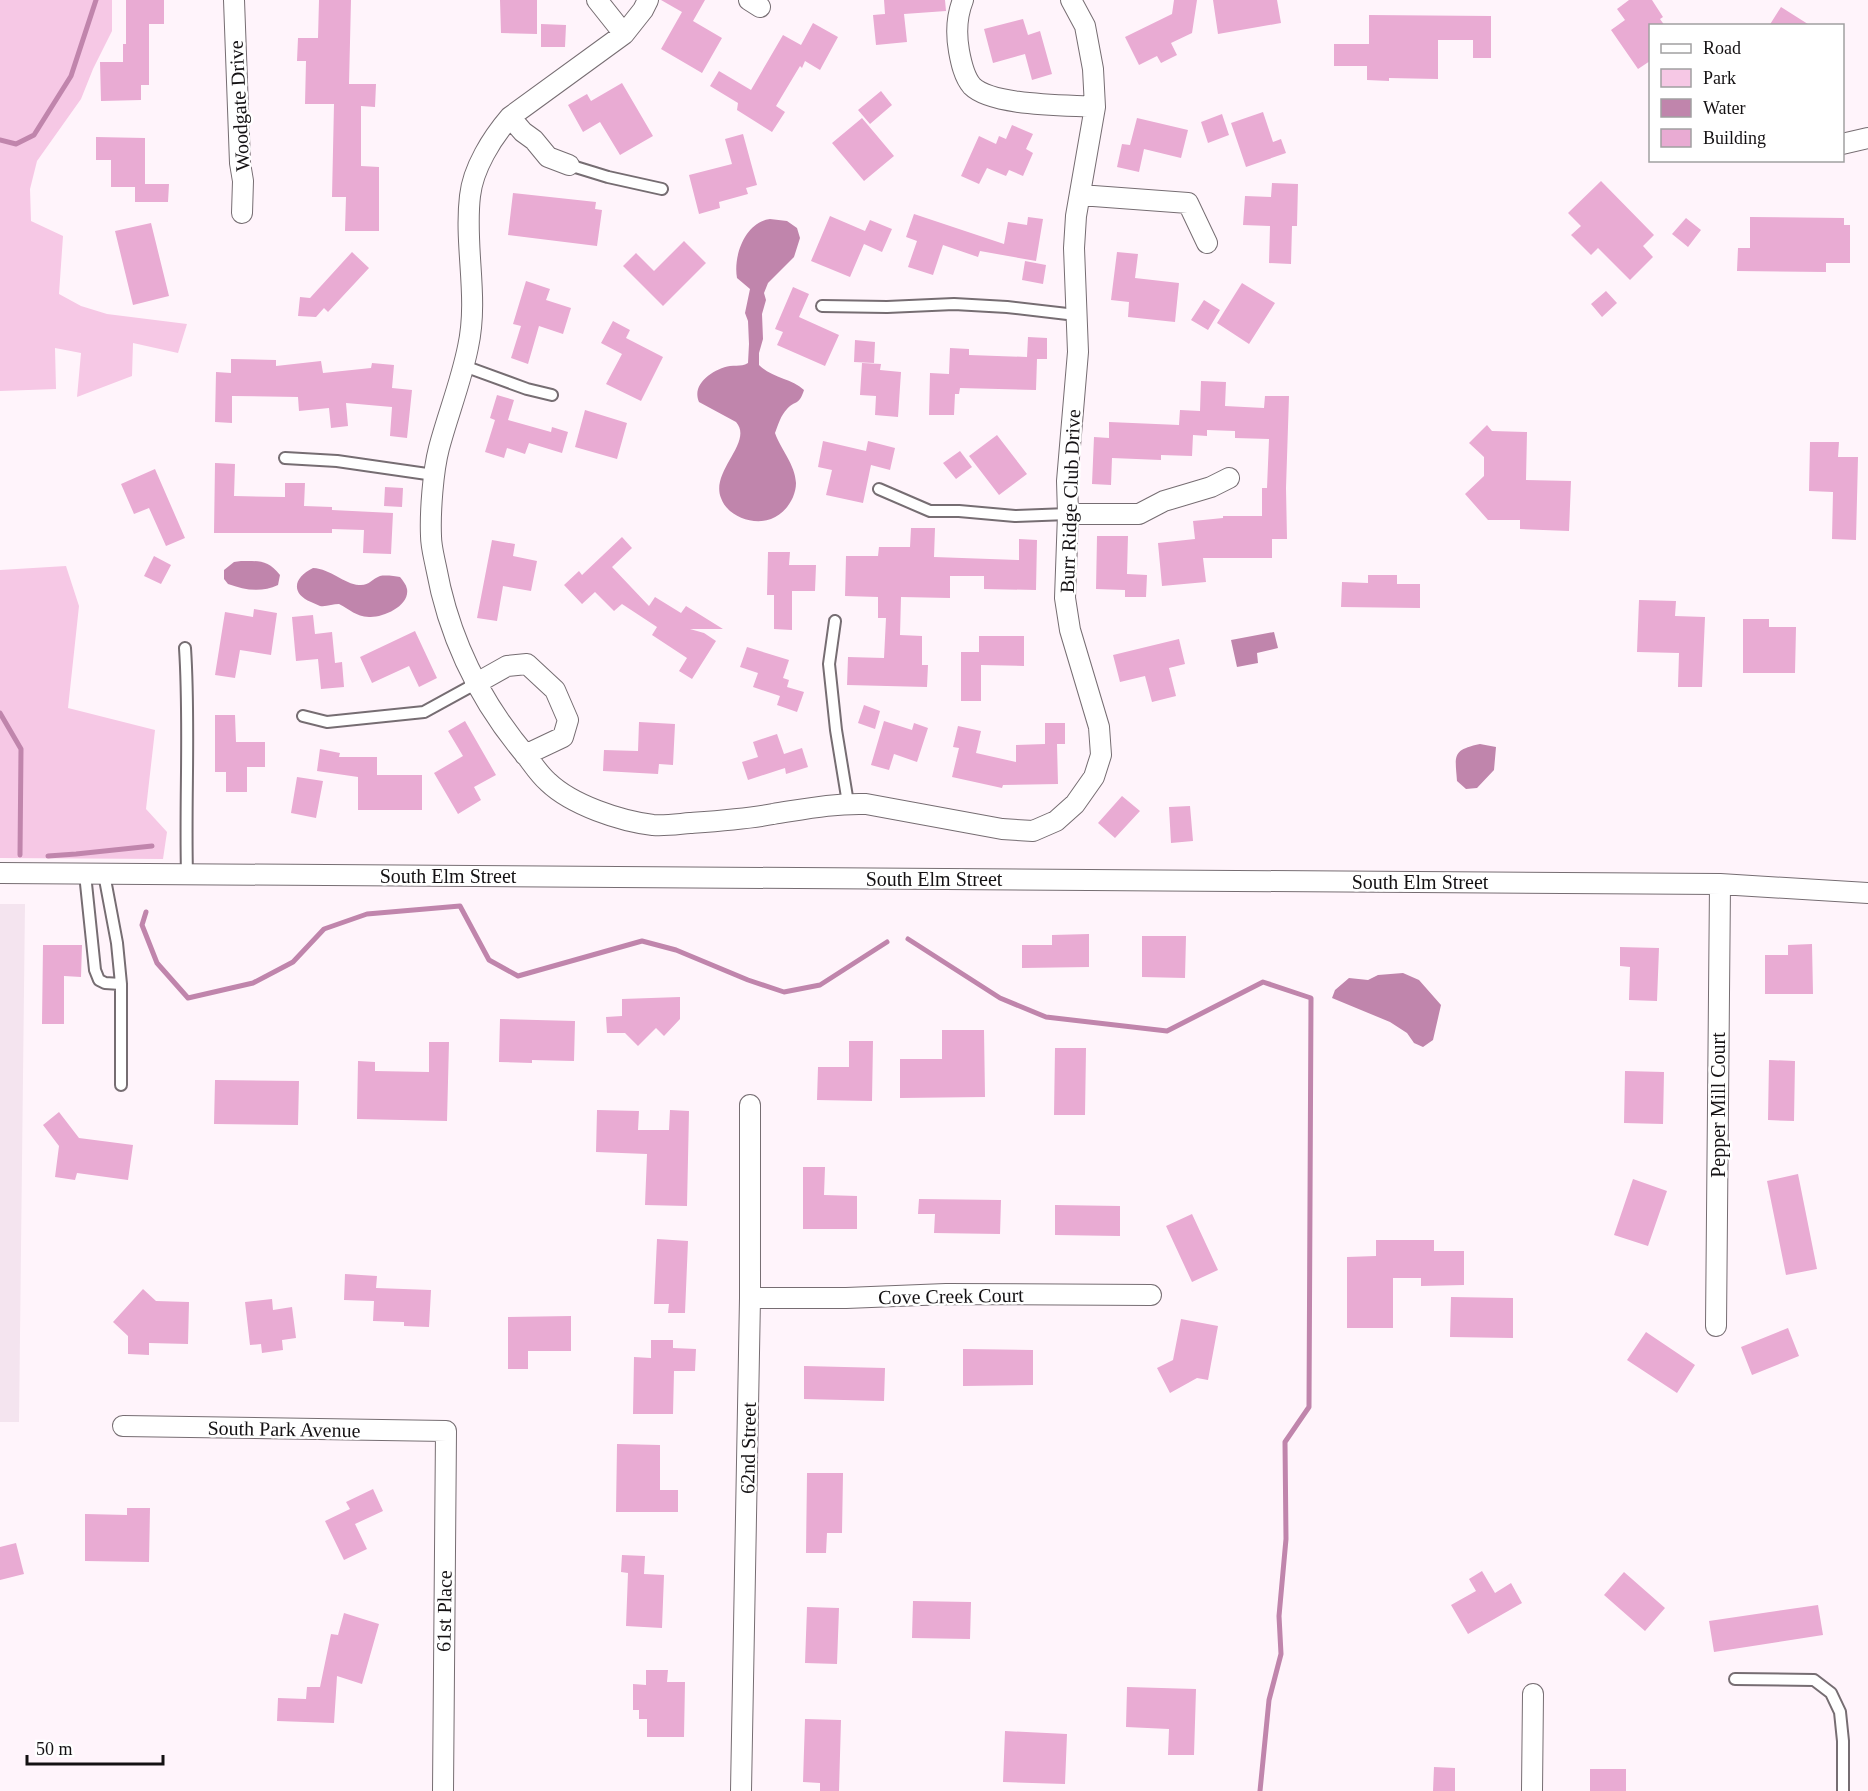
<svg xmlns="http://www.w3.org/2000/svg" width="1868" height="1791" viewBox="0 0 1868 1791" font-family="'Times New Roman',serif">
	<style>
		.built { fill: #f4e4ef }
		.green { fill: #f6c8e5 }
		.water { fill: #c085ac }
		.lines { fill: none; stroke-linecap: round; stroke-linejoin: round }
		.stream { stroke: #c085ac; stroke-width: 5 }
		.building { fill: #e9abd3 }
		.lane-casing { stroke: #766d72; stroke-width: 14 }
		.street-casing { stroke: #766d72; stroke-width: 22 }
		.lane { stroke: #fff; stroke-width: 10 }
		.street { stroke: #fff; stroke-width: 20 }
		.labels { text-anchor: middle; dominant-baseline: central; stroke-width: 5; stroke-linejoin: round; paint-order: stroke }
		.street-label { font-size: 20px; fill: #141113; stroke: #fff }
	</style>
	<rect width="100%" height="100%" fill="#fff4fb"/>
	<path class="built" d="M0,904H25L19,1422H0Z"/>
	<path class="green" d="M0,0H112V31L93,69L81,99L37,161L30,189L31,221L63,236L59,294L81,306L107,314L187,324L178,353L133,343L132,376L77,397L81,353L55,348L56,389L0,391Z
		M66,566L79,606L68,708L155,730L146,809L167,832L163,859L0,858V570Z"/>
	<path class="water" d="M770,219L787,221L797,228L800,238L794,257L768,283L764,293L766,300L762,314L763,339L759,353V365C772,378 791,378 804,390C799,406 795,400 787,409C781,415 778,425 775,433C781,450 795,464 796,483C796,498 785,514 771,519C753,526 727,516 721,498C710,471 754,442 736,422L699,402C691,384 713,369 730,366C737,365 742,367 748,363L749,344L748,321L745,313L750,289L737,278C733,256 745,222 770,219Z
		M241,561C259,561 268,560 280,575L278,585C261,593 245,590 228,584L224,579V570L234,562Z
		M313,568C331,569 344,584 359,585C369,586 372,579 380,576C385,575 395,576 400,577C403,581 406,584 407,589C410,606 383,618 369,617C355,616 351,610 339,604C333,604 326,607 320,606C317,605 314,603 311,602C290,593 294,577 313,568Z
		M1274,632L1278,648L1257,653L1258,663L1237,667L1231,640Z
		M1480,744L1496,747L1494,770L1477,788L1466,789L1457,781C1455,755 1452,750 1480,744Z
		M1403,973L1419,980L1441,1005L1433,1040L1423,1047L1414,1043L1407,1033L1390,1022L1332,998L1335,990L1349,978L1368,980L1378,975Z"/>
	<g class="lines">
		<path class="stream" d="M0,140L16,144L34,135L71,76L96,0
			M0,713L21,749L20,855
			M48,856L76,854L152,846
			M146,912L142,925L157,963L188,998L253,983L293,962L324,929L367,914L460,906L489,960L518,976L642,941L676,950L748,980L784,992L820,985L887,942
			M908,939L1000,998L1046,1017L1167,1031L1263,982L1311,998L1309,1407L1285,1442L1286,1539L1279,1616L1281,1654L1269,1700L1260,1791"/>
	</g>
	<path class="building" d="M126,0H164V24H149V85H141V100L101,101L100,62H123V44H126Z
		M319,0H351L349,84H376L375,107L361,106V166L379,167V231H345L346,197H332L334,104H305L306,61H297L298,38H318Z
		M500,0H537V34L501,33Z
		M661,0H705L693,21L722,38L702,73L661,49L682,12Z
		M884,0H945L946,11L904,14L907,42L876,45L873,15L885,14Z
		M1174,0H1197L1192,33L1171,43L1177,55L1161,63L1157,56L1139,65L1125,37L1172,14Z
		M1213,0H1277L1281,23L1218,34Z
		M1629,0H1652L1663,17L1660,19L1665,26H1650V61L1638,69L1611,30L1625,20L1617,9Z
		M1781,7L1811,26H1769Z
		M1369,15L1491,16V58H1473V40H1438V79L1389,78V81L1367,80V66H1334V44H1369Z
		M1023,19L1028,35L1040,31L1052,74L1032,80L1025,54L993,63L984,29Z
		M813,23L838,37L820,70L805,61L802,68L800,66L776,106L785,112L772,132L737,110L738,103L710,86L719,71L751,90L783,35L801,45Z
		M541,24L566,25L565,47H541Z
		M622,83L653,136L620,155L600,122L583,132L568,105L587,94L591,101Z
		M881,91L892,105L870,124L858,110Z
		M1263,112L1273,142L1281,139L1286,153L1246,167L1231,123Z
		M1222,114L1229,135L1208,143L1201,122Z
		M862,118L894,156L864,181L832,143Z
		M1137,118L1188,130L1181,158L1144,149L1139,172L1117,167L1122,144L1130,145Z
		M1012,125L1033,134L1026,149L1033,153L1023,176L1009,170L1006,176L987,168L979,184L961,176L979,136L996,144L999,136L1006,139Z
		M743,134L757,185L746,188L748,194L719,202L720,208L699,214L689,175L732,164L725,139Z
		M96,137L145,138V184H169L168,202H135V187H111V160H96Z
		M1601,181L1654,235L1643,246L1653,257L1630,280L1598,248L1591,255L1571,235L1581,226L1568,213Z
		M1272,183L1298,184L1297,226H1292L1291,264L1269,263L1270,226L1243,225L1245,196L1271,197Z
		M513,193L596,202L595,209L602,210L597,246L508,235Z
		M914,214L1004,244L1008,222L1027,225L1028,217L1043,219L1036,261L980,251L978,257L943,245L933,275L908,267L917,241L906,237Z
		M830,216L865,231L870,220L892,229L882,252L864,244L850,277L811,261Z
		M1750,217L1844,218V225H1850V263H1826V272L1737,271L1738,248H1750Z
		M1686,218L1701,230L1688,247L1672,234Z
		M151,223L169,296L133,305L115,231Z
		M684,241L706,263L663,306L623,266L636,253L654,271Z
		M352,252L369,268L328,312L324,308L316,317L298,316L300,297L310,298Z
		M1117,252L1138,254L1135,278L1179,283L1175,322L1128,317L1129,302L1111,300Z
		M1025,261L1046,265L1043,284L1022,280Z
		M526,281L550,289L546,300L571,308L563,334L539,326L528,364L511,358L521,326L513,324Z
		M1242,283L1275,303L1249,344L1217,323Z
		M793,287L809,294L799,317L839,335L825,366L777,345L783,332L775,329Z
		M1606,291L1617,303L1602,317L1591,304Z
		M1204,300L1220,310L1208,330L1191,320Z
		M613,321L630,330L626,338L663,357L641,401L606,384L622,354L601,343Z
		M1028,337L1047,338V359H1037L1036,390L960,388L959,394H955L954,415H929L930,373L949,374L950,348L969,349V355L1027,357Z
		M855,340L875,342L874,363L854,362Z
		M231,359L276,360V366L321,361L323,373L371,368L372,363L394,365L392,388L412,390L407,438L390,436L392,407L346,403L348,426L331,428L329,408L299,411L298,397L232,396V423L215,422L216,372L231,373Z
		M862,363L881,364L880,370L901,372L898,417L875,415L876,396L860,395Z
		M1201,381L1226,382L1225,406L1264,408L1265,396H1289L1286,488L1287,539H1272V558H1203L1206,582L1162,586L1158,543L1195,539L1193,521L1223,518V516H1262V488H1267L1269,439L1235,438V431L1207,430V436L1193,435L1192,456L1161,455V460L1112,458L1111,485L1092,484L1094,437L1109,438V422L1179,425L1180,410L1200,411Z
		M497,395L514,400L508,420L551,432L552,427L568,432L562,453L529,443L525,454L507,448L504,458L485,452L495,420L490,418Z
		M585,410L627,423L617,459L575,447Z
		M1487,425L1492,431L1527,432L1526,480L1571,481L1569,531L1520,529V520H1488L1465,494L1484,476V457L1469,443Z
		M997,435L1027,474L999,495L969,456Z
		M823,441L866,451L868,441L895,448L890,470L871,465L863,503L826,495L832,470L818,467Z
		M1810,442H1839L1838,457H1858L1856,540L1832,539L1833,492L1809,491Z
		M960,451L972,467L956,479L943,463Z
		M215,463L235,464L234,496L285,497V483H305L304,506L332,507V510L393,513L391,554L363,553L364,530L332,529V533H214Z
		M155,469L185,538L166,546L149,508L134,514L121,484Z
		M385,487L403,488L402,507L384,506Z
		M911,528H935L934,557L1019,560V539L1037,540L1036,590L984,589V576H950V598L901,597L900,635L922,636V665H928L927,687L847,685L848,657L884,658L886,618H878V597L845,596L846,556H878L879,547H910Z
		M1097,536H1128L1127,574L1147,575L1146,597H1125V590L1096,589Z
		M622,537L632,548L612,567L649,606L655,597L681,613L686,606L723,629H690L704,633L716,641L692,679L679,671L687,658L652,635L657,627L622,604L614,611L595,592L582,604L564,585L579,571L582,575Z
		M492,540L515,544L513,556L537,561L531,591L503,586L497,621L477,618Z
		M768,552H790L789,565H816L815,591H792V630L774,629V595H767Z
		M154,556L171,565L161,584L144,576Z
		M1368,575H1397V584H1420V608L1341,607L1342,582L1368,583Z
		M1639,600L1676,601L1675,616L1705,617L1702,687H1678L1679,653L1637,652Z
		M254,609L277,613L271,655L240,650L235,678L215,675L225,612L253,617Z
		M313,615L315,634L332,632L335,663L342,662L344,687L321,689L318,659L296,661L292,617Z
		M1743,619H1769V627H1796L1795,673H1743Z
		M415,631L437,678L419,687L409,666L372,683L360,657Z
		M979,636H1024V666L981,665V701H961V652H979Z
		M1179,639L1185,664L1169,668L1176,696L1152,702L1145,676L1120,682L1113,655Z
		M747,647L789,660L783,678L789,680L787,687L804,692L797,712L777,705L780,696L753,687L758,673L740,667Z
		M864,705L880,711L875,729L858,723Z
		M215,715H235L236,742H265V767H247V792H226V772H215Z
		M465,721L496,775L474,787L481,800L458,814L434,773L463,756L448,731Z
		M884,721L912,730L914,723L928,728L917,762L894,754L889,770L871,765Z
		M639,722L675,724L673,765L659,764L658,774L603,771L604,750L638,751Z
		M1045,723H1065V744H1057L1058,784L1003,785L1002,788L952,777L959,748L953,747L958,726L981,731L976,753L1016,762V745L1045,744Z
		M777,734L784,754L802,748L808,767L786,774L785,768L748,780L742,762L758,757L753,742Z
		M320,749L340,753L339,757H377V775H422V810H358V777L317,771Z
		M297,777L323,781L316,818L291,813Z
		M1122,796L1140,811L1115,838L1098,823Z
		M1190,806L1193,841L1171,843L1169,807Z
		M1089,934V967L1022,968V945H1052V935Z
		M1142,936H1186L1185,978L1142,977Z
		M1812,944L1813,994H1765V955H1788V945Z
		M43,945H82L81,977L64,976V1024H42Z
		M1620,947L1659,948L1657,1001L1629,1000L1630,967L1620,966Z
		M680,997V1019L664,1036L656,1028L638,1046L625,1033H607L606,1017L622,1016V999Z
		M500,1019L575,1021L574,1061L532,1060V1063L499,1062Z
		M942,1030H984L985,1097L900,1098V1059H942Z
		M849,1041H873L872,1101L817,1100L818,1067H849Z
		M429,1042H449L447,1121L357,1119L358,1061L375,1062V1071L429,1072Z
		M1055,1048H1086L1085,1115H1054Z
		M1769,1060L1795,1061L1794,1121L1768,1120Z
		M1625,1071L1664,1072L1663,1124L1624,1123Z
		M215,1080L299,1081L298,1125L214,1124Z
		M597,1110L639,1111L638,1130H669L670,1110L689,1111L687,1206L645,1205L647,1154L596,1152Z
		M59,1112L79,1138L133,1145L128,1180L77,1173L75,1180L55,1177L59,1146L43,1125Z
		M803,1167H825L824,1195L857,1196V1229H803Z
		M1798,1174L1817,1269L1786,1275L1767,1181Z
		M1633,1179L1667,1191L1648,1246L1614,1235Z
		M919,1199L1001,1200L1000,1234L934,1233L935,1214H918Z
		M1055,1205L1120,1206V1236L1055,1235Z
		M1192,1214L1218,1270L1192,1282L1166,1226Z
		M657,1239L688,1241L685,1313H668L669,1304H654Z
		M1376,1240H1434V1251H1464V1285L1421,1286V1278H1393V1328H1347V1257L1376,1256Z
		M345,1274L377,1276L376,1288L431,1290L429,1327L404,1326V1322L373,1321L374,1301L344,1300Z
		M143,1289L156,1301L189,1302L188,1344L149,1343V1355L128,1354V1336L113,1322Z
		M1451,1297L1513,1298V1338L1450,1337Z
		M272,1299L273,1310L292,1307L296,1338L282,1340L283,1350L262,1353L261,1344L250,1345L245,1302Z
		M571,1316V1351H528V1369H508V1317Z
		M1181,1319L1218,1326L1208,1380L1197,1378L1170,1393L1157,1368L1173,1360Z
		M1788,1328L1799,1356L1752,1375L1741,1347Z
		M1646,1332L1695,1365L1677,1393L1627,1360Z
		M651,1340H673V1348L696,1349L695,1371H674L673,1414H633L634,1357L651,1358Z
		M963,1349L1033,1350V1385L963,1386Z
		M804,1366L885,1368L884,1401L804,1399Z
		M617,1444L660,1445V1490H678V1512H616Z
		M807,1473H843L842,1533H827L826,1553H806Z
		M373,1489L383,1511L355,1524L367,1549L344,1560L325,1521L350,1509L346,1502Z
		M127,1508H150L149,1562L85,1561V1514L127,1515Z
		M16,1543L24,1574L0,1580V1547Z
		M622,1555L645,1556L644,1574L664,1575L662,1628L626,1626L628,1573L621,1572Z
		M1482,1571L1495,1593L1511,1583L1522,1603L1468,1634L1451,1605L1476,1591L1469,1579Z
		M1624,1572L1665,1608L1645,1631L1604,1595Z
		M913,1601L971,1602L970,1639L912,1638Z
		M1818,1605L1823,1635L1714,1652L1709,1621Z
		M807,1607L839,1608L837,1664L805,1663Z
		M344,1613L379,1624L362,1684L337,1676L334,1723L277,1721L278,1698L306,1699L307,1687H320L331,1634L338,1635Z
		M646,1670H668L667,1682H685L684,1737H647V1719H639V1710H633V1684L646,1685Z
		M1127,1687L1196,1689L1194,1755H1168L1169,1729L1126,1727Z
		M805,1719L841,1720L839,1791H820V1783L803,1782Z
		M1005,1731L1067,1734L1065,1784L1003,1782Z
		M1434,1767L1455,1768V1791H1433Z
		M1590,1769H1626V1791H1590Z"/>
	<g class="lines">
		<defs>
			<path id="lane" d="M569,165L608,177L662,189
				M822,306L887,307L954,304L1007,307L1076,315
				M464,366L527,389L552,395
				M285,458L337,461L434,475
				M879,489L930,511H959L1015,516L1068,514
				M835,621L829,664L836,730L848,803
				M185,648C190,723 185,799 187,874
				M303,716L327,722L424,712L475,684
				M85,874L95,970L99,980L105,983L121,984
				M104,874L117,943L121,984V1085
				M1735,1679L1814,1680L1831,1693L1840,1712L1843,1741V1791"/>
			<path id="street" d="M234,0L240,163L243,181L242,213
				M597,0L624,34
				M648,0L643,10L624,34L510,117C492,138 473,168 470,196C464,246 479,297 468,347C461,382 448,414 439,448C433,471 430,512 431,536C431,546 434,557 436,567C449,639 481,703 528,758C534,766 540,775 548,782C572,805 620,821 653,825C665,826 678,824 690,823C717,821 746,819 773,814C805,809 834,803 866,804L1002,829L1033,831L1056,821L1075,804L1094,777L1101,755L1099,727L1070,630L1065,598L1068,514L1067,481L1078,352L1074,248L1076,216L1095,107L1093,69L1085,26L1071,0
				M749,0L760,7
				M963,0C957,15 956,34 959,51C961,62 964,77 972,86C992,106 1066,105 1095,107
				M510,117L523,132L534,140L548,157L569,165
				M1842,144L1868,138
				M1080,195L1188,203L1207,243
				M1068,514H1139L1164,501L1211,487L1229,478
				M475,684L507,666L527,664L555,690L568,720L563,737L525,755
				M0,873L1720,884L1868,893
				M750,1298H846L946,1294L1151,1295
				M1716,1326L1720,884
				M123,1426L446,1431L443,1791
				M741,1791L750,1298V1105
				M1532,1791L1533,1694"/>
		</defs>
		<use href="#lane" class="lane-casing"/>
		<use href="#street" class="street-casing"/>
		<use href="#lane" class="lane"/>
		<use href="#street" class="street"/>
	</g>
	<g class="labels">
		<g class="street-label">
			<text transform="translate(239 106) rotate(-93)">Woodgate Drive</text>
			<text transform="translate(1070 501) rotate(-88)">Burr Ridge Club Drive</text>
			<text x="448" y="876">South Elm Street</text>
			<text x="934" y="879">South Elm Street</text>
			<text x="1420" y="882">South Elm Street</text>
			<text transform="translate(1718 1105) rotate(-90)">Pepper Mill Court</text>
			<text transform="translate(951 1296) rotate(-1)">Cove Creek Court</text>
			<text transform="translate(284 1429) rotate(1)">South Park Avenue</text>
			<text transform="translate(748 1448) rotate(-89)">62nd Street</text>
			<text transform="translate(444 1611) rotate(-89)">61st Place</text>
		</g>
	</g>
	<rect x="1649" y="24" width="195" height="138" fill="#ffffff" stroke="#a1a0a1" stroke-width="1.5"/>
	<rect x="1661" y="44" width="30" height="9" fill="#ffffff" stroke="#a1a0a1" stroke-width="1.5"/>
	<text x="1703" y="54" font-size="18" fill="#141113">Road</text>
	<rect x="1661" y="69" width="30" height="18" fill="#f6c8e5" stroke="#a1a0a1" stroke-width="1.5"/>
	<text x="1703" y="84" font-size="18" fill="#141113">Park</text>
	<rect x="1661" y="99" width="30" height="18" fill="#c085ac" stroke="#a1a0a1" stroke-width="1.5"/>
	<text x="1703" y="114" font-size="18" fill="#141113">Water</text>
	<rect x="1661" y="129" width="30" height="18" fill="#e9abd3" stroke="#a1a0a1" stroke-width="1.5"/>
	<text x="1703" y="144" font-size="18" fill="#141113">Building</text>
	<path d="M27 1755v9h136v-9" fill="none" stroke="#141113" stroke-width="3"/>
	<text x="36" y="1755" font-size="18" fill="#141113" stroke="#ffffff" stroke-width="4.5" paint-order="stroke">50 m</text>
</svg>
